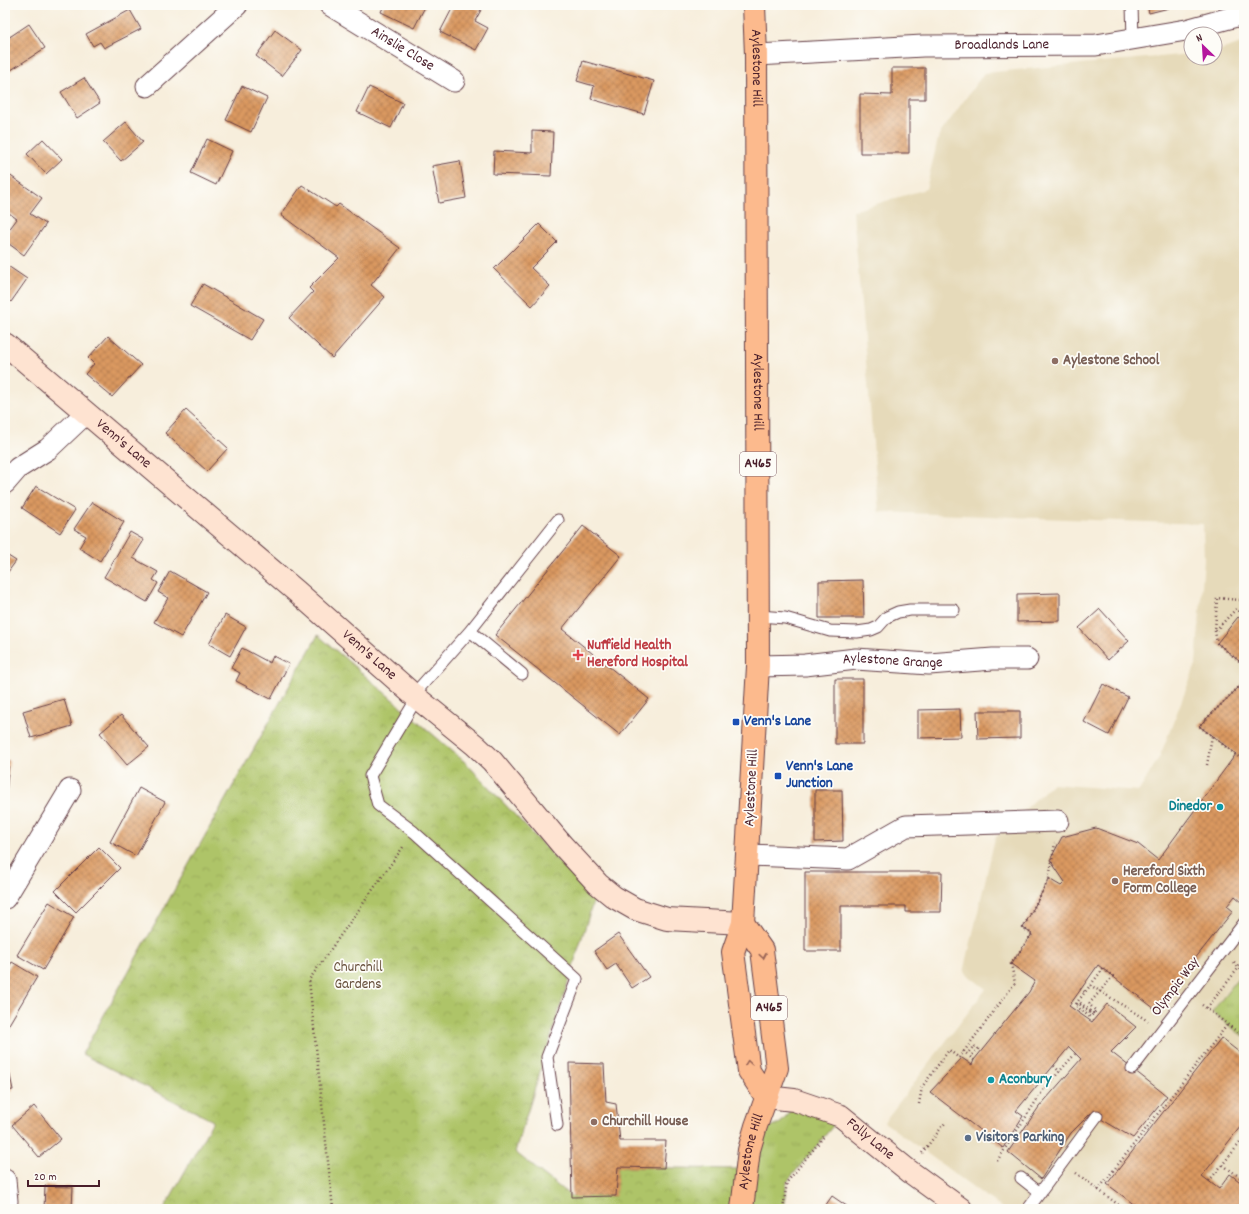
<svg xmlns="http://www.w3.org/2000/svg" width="1249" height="1214" viewBox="0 0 1249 1214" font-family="Dekko,sans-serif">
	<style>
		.built { fill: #e6daba }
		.grass { fill: url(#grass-tufts); stroke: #7c724a }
		.park { fill: url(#park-crowns); stroke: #7c724a }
		.building { fill: url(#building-cross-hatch) }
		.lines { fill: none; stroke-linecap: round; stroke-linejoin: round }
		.lane-casing { stroke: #643e46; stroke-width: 13 }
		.street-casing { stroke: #643e46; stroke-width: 23 }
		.secondary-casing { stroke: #643e46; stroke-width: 24 }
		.highway-casing { stroke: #643e46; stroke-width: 24 }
		.path { stroke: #643e46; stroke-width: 2.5; stroke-dasharray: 1 3; stroke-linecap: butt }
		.lane { stroke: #fff; stroke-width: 11 }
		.street { stroke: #fff; stroke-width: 21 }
		.secondary { stroke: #fee3d1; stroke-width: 22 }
		.highway { stroke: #fcba8d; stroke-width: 22 }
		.oneway { stroke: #9a6557 }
		.education-dot { fill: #8d6e63; stroke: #fdfcf7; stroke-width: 1.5 }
		.health-dot { fill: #e0444e; stroke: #fdfcf7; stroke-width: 1.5 }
		.transit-dot { fill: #1a4fb4; stroke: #fdfcf7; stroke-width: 1.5 }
		.culture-dot { fill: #0f9aa8; stroke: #fdfcf7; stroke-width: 1.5 }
		.service-dot { fill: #5c6f8a; stroke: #fdfcf7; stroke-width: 1.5 }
		.labels { text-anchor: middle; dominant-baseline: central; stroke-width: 3.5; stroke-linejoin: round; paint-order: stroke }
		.shield { fill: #fdfcf7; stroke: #806168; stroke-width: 1 }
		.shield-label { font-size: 14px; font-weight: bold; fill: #4a1f2b }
		.street-label { font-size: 15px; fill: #4a1f2b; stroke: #fdfcf7 }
		.education-label { font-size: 15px; font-weight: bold; fill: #785e54; stroke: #fdfcf7; text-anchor: start }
		.health-label { font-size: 15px; font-weight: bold; fill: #be3a42; stroke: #fdfcf7; text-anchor: start }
		.transit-label { font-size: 15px; font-weight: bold; fill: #164399; stroke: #fdfcf7; text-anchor: start }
		.culture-label { font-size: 15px; font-weight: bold; fill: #0d838f; stroke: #fdfcf7; text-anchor: end }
		.park-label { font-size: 15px; fill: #68513d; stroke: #fdfcf7 }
		.service-label { font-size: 15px; font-weight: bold; fill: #4e5e75; stroke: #fdfcf7; text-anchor: start }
	</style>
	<defs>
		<pattern id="grass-tufts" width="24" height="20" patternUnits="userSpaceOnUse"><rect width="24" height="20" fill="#aec468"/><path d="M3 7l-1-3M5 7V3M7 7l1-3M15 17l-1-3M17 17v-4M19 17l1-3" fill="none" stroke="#97a85a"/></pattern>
		<pattern id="park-crowns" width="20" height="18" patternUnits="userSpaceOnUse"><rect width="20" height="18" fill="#aec468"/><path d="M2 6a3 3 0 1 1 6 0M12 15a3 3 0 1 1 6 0" fill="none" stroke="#97a85a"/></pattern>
		<pattern id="building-cross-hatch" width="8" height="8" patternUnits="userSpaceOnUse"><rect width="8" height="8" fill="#da9960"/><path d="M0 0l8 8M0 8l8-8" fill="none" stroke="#b37c4f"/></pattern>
	</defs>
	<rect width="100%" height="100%" fill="#fdfcf7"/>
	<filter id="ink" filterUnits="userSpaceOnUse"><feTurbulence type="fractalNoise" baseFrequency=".025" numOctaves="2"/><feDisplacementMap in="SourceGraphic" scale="8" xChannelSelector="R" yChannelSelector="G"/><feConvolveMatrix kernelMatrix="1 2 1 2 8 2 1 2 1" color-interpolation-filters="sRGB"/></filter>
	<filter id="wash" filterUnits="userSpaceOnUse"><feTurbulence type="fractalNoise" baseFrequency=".012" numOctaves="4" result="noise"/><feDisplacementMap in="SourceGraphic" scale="16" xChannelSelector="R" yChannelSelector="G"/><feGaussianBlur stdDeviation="0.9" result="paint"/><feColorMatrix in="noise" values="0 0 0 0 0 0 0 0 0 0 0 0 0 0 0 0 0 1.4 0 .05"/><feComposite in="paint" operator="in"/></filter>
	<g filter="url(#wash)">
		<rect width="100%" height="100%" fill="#f7eedc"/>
		<path class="built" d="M1244,42V1209H1003L884,1122L986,989L964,972L995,838L1052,784L1139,791L1160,756L1196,664L1204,560L1203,524L879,512L853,211L926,189L939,135L984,73L1191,54V58H1215V52Z"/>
		<path class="grass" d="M1243,972L1244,973V1037L1212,1012Z
			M794,1100L841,1116L787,1182L783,1209H742L756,1126C780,1130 786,1121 794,1100Z"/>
		<path class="park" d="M318,635L466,763L594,899L515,1152L572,1197L615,1196L618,1167L741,1169L735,1209H164L213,1121L82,1054Z"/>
		<g id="blocks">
			<path class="building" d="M384,5H426L414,28L381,12Z
				M454,5H471L481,10L475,21L488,28L476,50L440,32Z
				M1147,5H1168L1169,8L1149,13Z
				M130,10L141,29L104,48L100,42L93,46L86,34Z
				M29,24L45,48L5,74V40Z
				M275,30L302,50L282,76L256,56Z
				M583,61L654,81L644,114L591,99L594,86L577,81Z
				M892,68H925V99H909V153H860V94L892,95Z
				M84,78L100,103L77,118L61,92Z
				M242,86L267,98L251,132L226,120Z
				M369,87L403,103L391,128L357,112Z
				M126,122L143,142L121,161L103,142Z
				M532,131L553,132L551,176L493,174L494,151L532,153Z
				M43,139L62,159L46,174L27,154Z
				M207,139L232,151L216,185L191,173Z
				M460,161L466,198L439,203L432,166Z
				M5,172L42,198L30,214L46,224L24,255L5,241V235L17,219L5,210Z
				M302,185L336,207L339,204L400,248L371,285L385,297L332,358L289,318L313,292L309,288L339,258L281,215Z
				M539,224L557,242L531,268L550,286L532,306L494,269Z
				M5,264L27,279L11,302L5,298Z
				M203,284L263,319L250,340L190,306Z
				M108,336L141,365L112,397L85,374L94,364L88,358Z
				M186,410L228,448L207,471L165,433Z
				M36,486L75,510L60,533L22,508Z
				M92,502L124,522L100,561L79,548L86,536L74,529Z
				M583,526L621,556L562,629L649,699L620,735L495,635Z
				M130,532L144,540L133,558L158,572L153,580L158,583L147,602L104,577Z
				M5,554L16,561L5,576Z
				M170,571L207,592L181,637L154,622L168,598L158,592Z
				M863,580L864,618H819V581Z
				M1060,593V621L1017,622V594Z
				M1100,609L1129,641L1108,660L1079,628Z
				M225,615L246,627L230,656L209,644Z
				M1238,617L1244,621V665L1217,643Z
				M242,648L270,663L273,656L289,664L271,699L236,681L240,673L231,668Z
				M835,679H863V744H835Z
				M1244,682V902L1243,903L1235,896L1227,906L1233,911L1155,1009L1098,965L1069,1006L1092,1022L1107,1004L1136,1027L1111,1052L1167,1096L1133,1138L1091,1113L1071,1133L1041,1179L1008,1152L1039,1107L1081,1059L1069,1047L1016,1111L1023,1116L1003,1148L930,1092L962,1058L972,1065L974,1060L1029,992L1035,981L1011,964L1032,934L1023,928L1049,879L1061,886L1065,882L1050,860L1062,837L1096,828L1138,844L1158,860L1236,754L1199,726Z
				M1103,684L1128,697L1109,735L1084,722Z
				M64,699L72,726L31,738L23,711Z
				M960,709L961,737L918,738V710Z
				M977,711H1020V738L978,739Z
				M121,715L149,747L127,765L100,733Z
				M5,760H9L6,795H5Z
				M139,788L165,802L136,856L110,842Z
				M815,790H842L843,841L815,842Z
				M99,847L120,868L76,912L55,891Z
				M805,872H942L941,912H906V906H841V951H805Z
				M49,902L74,917L43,970L17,955Z
				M618,934L649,977L632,988L616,964L607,970L594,951Z
				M12,962L37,977L5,1031V973Z
				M1221,1038L1244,1056V1122L1202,1176L1219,1189L1230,1174L1244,1185V1209H1140L1107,1184Z
				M5,1051L13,1090L5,1091Z
				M569,1063L604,1064L606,1102L616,1104L620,1141H666L664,1168L618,1167L616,1196L572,1197Z
				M34,1106L61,1139L39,1157L12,1125Z
				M45,1186L73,1187L72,1209H44Z
				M832,1196L851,1209H823Z"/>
		</g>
	</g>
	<g filter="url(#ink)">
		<use href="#blocks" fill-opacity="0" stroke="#643e46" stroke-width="1"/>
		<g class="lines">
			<defs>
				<path id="lane" d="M1132,5L1133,39
					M759,616L785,618L830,631L857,632L871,630L878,627L887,617L898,612L910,610H954
					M470,631L558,520
					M414,694L470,631L522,674
					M417,698L370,776L378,805L414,832L577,979L547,1057L557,1125
					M1132,1069L1244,923
					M1021,1178L1040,1193
					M1028,1209L1097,1116"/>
				<g id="street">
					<path id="s1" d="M330,5L454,81"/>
					<path id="s2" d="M756,55L923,46L1096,45L1186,30L1244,14"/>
					<path d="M147,86L237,5"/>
					<path d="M5,483L18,468L48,449L85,414"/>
					<path id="s3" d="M758,666L805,665L856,659L929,664L993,659H1027"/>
					<path d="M748,855L848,859L906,826L1058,821"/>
					<path d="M5,898L70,790"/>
					<path d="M5,1180L7,1201L6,1209"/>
				</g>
				<g id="secondary">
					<path id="s4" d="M5,344L296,591L417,698L475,745L492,761L562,845L598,884L614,897L635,909L667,919L743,923"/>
					<path id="s5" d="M766,1097L794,1100L841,1116L909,1171L961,1209"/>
				</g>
				<g id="highway">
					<path id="s6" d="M754,5L756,55L758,666L743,923L733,952L739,996L749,1071L766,1097"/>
					<path id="s7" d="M742,1209L749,1150L756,1126L777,1068L762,950L743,923"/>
				</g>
			</defs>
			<use href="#lane" class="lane-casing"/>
			<use href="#street" class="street-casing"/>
			<use href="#secondary" class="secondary-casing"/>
			<use href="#highway" class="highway-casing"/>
			<path class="path" d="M1240,600L1217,598L1215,631L1217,643L1244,665
				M1216,630L1236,609L1244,615
				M1244,682L1199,726L1244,761
				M1207,765L1212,736
				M1234,963L1244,973
				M1103,969L1113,976L1089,1004L1096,1011L1090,1017L1075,1005Z
				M1090,985L1148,1021
				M1080,989L1085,992
				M1077,1004L1078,1003L1091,1014L1093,1013L1078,1001
				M1202,1005L1244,1037
				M1207,1008L1244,961
				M1079,1014L1082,1011
				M963,1051L967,1054L974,1046L978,1049L970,1057L974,1060
				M1054,1066L1060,1072
				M919,1104L922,1087L949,1050L959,1058L1015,983L1011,964L1032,934L1023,928L1049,879L1055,843
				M922,1153L945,1123
				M997,1161L1044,1089L1075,1054
				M1223,1165L1244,1180
				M1076,1173L1124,1209
				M1209,1181L1244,1138
				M1098,1190L1228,1024
				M333,1209L309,980L403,847
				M783,1209L787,1182L825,1135"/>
			<use href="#lane" class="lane"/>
			<use href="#street" class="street"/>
			<use href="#secondary" class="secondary"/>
			<use href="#highway" class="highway"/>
		</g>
		<defs><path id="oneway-chevron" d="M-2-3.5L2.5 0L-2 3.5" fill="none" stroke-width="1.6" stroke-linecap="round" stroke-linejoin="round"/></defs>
		<g class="oneway">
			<use href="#oneway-chevron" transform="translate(763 956) rotate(81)"/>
			<use href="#oneway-chevron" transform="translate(748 1063) rotate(-98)"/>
		</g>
	</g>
	<g class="education-dot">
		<circle cx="1055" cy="361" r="4"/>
		<circle cx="1115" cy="881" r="4"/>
		<circle cx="594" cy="1122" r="4"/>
	</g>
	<path class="health-dot" d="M576 649h4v4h4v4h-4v4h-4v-4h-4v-4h4z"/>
	<g class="transit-dot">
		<rect x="732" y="718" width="8" height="8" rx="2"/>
		<rect x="774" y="772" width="8" height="8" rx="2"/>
	</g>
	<g class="culture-dot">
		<circle cx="1220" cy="807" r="4"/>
		<circle cx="991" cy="1080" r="4"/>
	</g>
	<circle class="service-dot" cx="968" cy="1138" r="4"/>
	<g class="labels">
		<g class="shield">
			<rect x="740" y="452" width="36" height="24" rx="3"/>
			<rect x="751" y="996" width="36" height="24" rx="3"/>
		</g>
		<g class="shield-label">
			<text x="758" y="464">A465</text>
			<text x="769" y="1008">A465</text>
		</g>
		<g class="street-label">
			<text stroke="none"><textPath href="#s2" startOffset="246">Broadlands Lane</textPath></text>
			<text stroke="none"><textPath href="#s1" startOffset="85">Ainslie Close</textPath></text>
			<text stroke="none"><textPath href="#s6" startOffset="63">Aylestone Hill</textPath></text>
			<text stroke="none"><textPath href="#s6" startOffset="387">Aylestone Hill</textPath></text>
			<text stroke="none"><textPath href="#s4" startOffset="155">Venn's Lane</textPath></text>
			<text stroke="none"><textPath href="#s4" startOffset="479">Venn's Lane</textPath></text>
			<text stroke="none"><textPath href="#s3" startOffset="135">Aylestone Grange</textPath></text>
			<text transform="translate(752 788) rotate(-87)">Aylestone Hill</text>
			<text transform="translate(1176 987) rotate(-53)">Olympic Way</text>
			<text stroke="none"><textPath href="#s5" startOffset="115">Folly Lane</textPath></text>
			<text stroke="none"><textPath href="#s7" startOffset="58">Aylestone Hill</textPath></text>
		</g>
		<g class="education-label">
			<text x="1063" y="361">Aylestone School</text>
			<text x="1123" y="872">Hereford Sixth<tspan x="1123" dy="17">Form College</tspan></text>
			<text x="602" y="1122">Churchill House</text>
		</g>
		<g class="health-label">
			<text x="587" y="646">Nuffield Health<tspan x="587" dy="17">Hereford Hospital</tspan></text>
		</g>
		<g class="transit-label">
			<text x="744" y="722">Venn's Lane</text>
			<text x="786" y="767">Venn's Lane<tspan x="786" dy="17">Junction</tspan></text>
		</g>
		<g class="culture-label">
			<text x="1212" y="807">Dinedor</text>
			<text x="999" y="1080" text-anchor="start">Aconbury</text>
		</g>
		<g class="park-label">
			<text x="358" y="968">Churchill<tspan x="358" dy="17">Gardens</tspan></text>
		</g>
		<g class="service-label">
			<text x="976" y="1138">Visitors Parking</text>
		</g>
	</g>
	<rect width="1249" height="1214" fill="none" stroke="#fdfcf7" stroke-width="20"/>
	<g transform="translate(1203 46) rotate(335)"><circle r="19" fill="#fdfcf7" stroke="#b5a4a5"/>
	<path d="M0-3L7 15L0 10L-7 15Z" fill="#b5179e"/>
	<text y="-6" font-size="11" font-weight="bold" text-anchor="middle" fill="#4a1f2b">N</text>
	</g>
	<path d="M28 1180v6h71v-6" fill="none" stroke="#4a1f2b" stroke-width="2"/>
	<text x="34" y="1180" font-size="12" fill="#4a1f2b" stroke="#fdfcf7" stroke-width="3" paint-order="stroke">20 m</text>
</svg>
